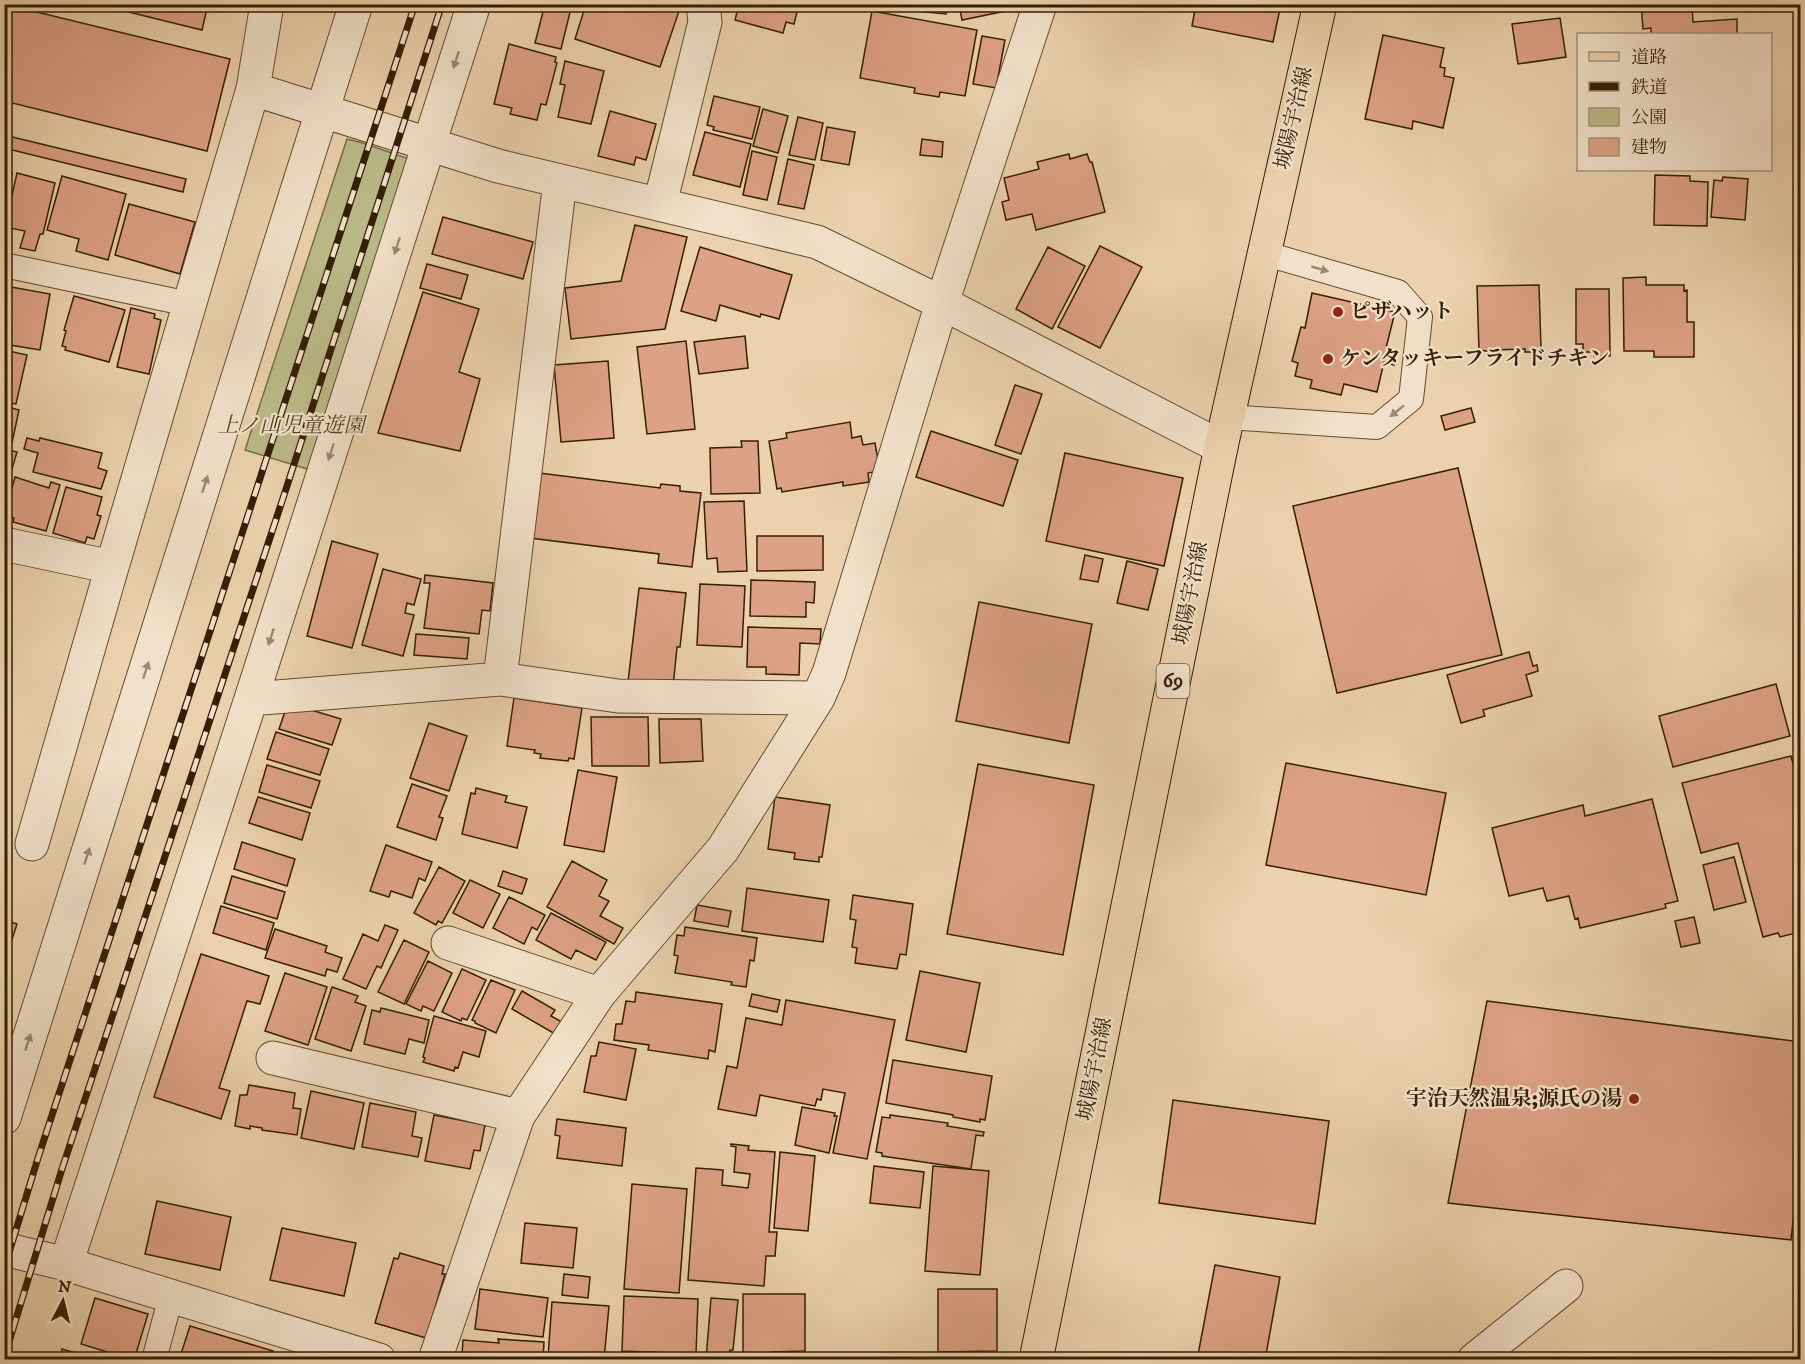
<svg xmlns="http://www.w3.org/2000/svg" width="1805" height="1364" viewBox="0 0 1805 1364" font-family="'IM FELL DW Pica','Noto Serif JP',serif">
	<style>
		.green { fill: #baba88; stroke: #786c46; stroke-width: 1.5 }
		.building { fill: #dda185; stroke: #351e05; stroke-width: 1.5 }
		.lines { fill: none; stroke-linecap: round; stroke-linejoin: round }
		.lane-casing { stroke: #624b2f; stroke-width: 26 }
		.street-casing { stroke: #624b2f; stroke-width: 35 }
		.primary-casing { stroke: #351e05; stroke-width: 35 }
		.lane { stroke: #f2e1ca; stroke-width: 24 }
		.street { stroke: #f2e1ca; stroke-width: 33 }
		.primary { stroke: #ebd1ad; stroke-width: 33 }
		.rail-casing { stroke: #351e05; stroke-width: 7 }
		.rail { stroke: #f2e1ca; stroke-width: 4.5; stroke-dasharray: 14; stroke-linecap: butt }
		.oneway { fill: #9d8971 }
		.poi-dot { fill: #8f2418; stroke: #f2e1ca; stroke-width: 2 }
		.labels { text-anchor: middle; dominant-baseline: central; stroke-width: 4.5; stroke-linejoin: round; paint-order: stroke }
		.shield { fill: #f2e1ca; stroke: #6e5840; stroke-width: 1.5 }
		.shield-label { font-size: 20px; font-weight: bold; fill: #351e05 }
		.street-label { font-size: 21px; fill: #351e05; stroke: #f2e1ca }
		.poi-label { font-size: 21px; font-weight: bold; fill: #351e05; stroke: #f2e1ca; text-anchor: start }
		.park-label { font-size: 21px; font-style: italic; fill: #564526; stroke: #f2e1ca }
	</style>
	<rect width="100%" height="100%" fill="#ebd1ad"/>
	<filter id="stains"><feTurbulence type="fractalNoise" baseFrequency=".00333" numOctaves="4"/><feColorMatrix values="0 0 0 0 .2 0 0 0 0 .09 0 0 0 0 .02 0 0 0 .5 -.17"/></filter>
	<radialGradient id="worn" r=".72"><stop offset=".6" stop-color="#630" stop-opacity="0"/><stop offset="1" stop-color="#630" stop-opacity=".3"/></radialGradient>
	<path class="green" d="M347,139L363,143L412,160L314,471L245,450Z"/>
	<path class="building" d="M4,4L230,59L207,151L4,101Z
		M109,4H208L202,30L108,7Z
		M545,4H572L561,49L535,43Z
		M586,4H669L680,8L660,67L575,39Z
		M739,4H799L794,24L786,22L783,33L735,20Z
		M896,4H947L946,14L896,9Z
		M959,4H1019L1020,8L962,20Z
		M1196,4H1281L1273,42L1192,26Z
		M1641,4H1692L1693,22L1737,19V34H1651V28L1643,29Z
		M872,11L977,30L965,96L940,92L939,97L914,93L915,88L860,78Z
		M1560,18L1566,57L1518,64L1512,24Z
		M1383,35L1444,48L1440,67L1445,68L1444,76L1454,78L1443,128L1413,121L1412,129L1365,119Z
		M982,36L1005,40L996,88L973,84Z
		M509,44L556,57L555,62L557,63L546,105L541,104L537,120L510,114L512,108L494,104Z
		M565,61L604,71L591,124L558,117L565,85L560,84Z
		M714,96L760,107L752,139L713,130L714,127L707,125Z
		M763,109L788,116L778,153L753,146Z
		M610,111L656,124L646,160L636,157L634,165L598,156Z
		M798,117L823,123L815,160L789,155Z
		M827,127L855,132L849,165L821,160Z
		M705,132L751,144L740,187L693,175Z
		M4,135L186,179L183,192L4,148Z
		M922,139L943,142L942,157L920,155Z
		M752,151L777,157L767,200L743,195Z
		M1069,154L1070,159L1087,154L1090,162H1092L1105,212L1036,230L1032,214L1006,220L1002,202L1009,200L1004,178L1039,169L1037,162Z
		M788,159L814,165L804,209L778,204Z
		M4,171L12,173L4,206Z
		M17,173L55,183L43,234H40L35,251L20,248L25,231L5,227Z
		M1655,175L1690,176V181L1708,182L1707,226L1654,225Z
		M62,176L126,194L108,260L76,251L79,239L47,230Z
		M1723,177L1748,179L1745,220L1711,217L1714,180L1722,181Z
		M129,204L195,222L180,274L115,255Z
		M443,217L533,242L523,279L432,254Z
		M635,225L687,237L665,329L571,339L565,288L621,281Z
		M1100,246L1142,267L1100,348L1058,327Z
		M700,247L792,275L779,319L761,314L760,317L720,305L716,321L681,311Z
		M1048,247L1085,266L1052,329L1016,309Z
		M427,264L468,275L461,299L420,288Z
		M1646,277V285H1684V291L1687,290V322H1694V357H1654V351H1624L1623,278Z
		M1539,285L1541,349H1536V352H1525V349L1492,350V352L1479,350L1477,286Z
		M11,287L50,294L40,350L4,344V324Z
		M1576,289H1609L1610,356H1594V352H1583V344H1576Z
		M423,292L479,309L459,372L480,379L460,451L378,433Z
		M1312,293L1395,312L1386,348L1397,351L1394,365L1384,362L1377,392L1344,384L1341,395L1310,388L1312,380L1295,376L1298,363L1292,361L1301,327L1305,328Z
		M74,296L125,310L109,362L65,350L66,347L62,346L66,331L64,330Z
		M131,308L155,314L154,318L161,320L149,374L117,367Z
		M745,336L748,368L699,374L694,342Z
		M686,341L695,429L647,434L637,347Z
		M4,350L27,355L16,404L4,402Z
		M608,361L614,438L561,442L554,365Z
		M1015,385L1042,394L1021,454L995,445Z
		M4,406L19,410L12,443L4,442Z
		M1471,408L1475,422L1445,430L1441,416Z
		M850,422L852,438L861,436L863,445L875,443L880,471L868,473L869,482L843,486V482L782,492L781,488L777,489L769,441L787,438L786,433Z
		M931,431L1018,460L1003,506L916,477Z
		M27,438L39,441L40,438L102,453L98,468L107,471L101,489L33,472L38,453L24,449Z
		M741,441H758L760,493L711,494L710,448L742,447Z
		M4,449L17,452L4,495Z
		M1065,453L1183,478L1164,566L1046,541Z
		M1458,468L1502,655L1337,693L1293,506Z
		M539,473L660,488L661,484L680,486V491L701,493L692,567L658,563L659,554L530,538Z
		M15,477L49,488L51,482L60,485L46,531L13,522L14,518L4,516Z
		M66,487L102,497L97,515L101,516L94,539L87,537L85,543L53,533Z
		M744,501L747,571L718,572L717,558L707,559L704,502Z
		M757,536H823V570L757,571Z
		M332,541L378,554L352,648L307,636Z
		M1085,555L1103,559L1098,582L1080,579Z
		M1127,561L1158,569L1148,610L1117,603Z
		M383,569L421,579L414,605L407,603L405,613L414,615L403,656L362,645Z
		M425,575L493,583L490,611L482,610L479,634L424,628L430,583H424Z
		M751,580L815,582L814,603L806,602V617L750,616Z
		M700,584L745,586L742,647L697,645Z
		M639,588L686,593L680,647H677L673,687L628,682Z
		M979,602L1092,624L1069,743L956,721Z
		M748,627L821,629L820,644L800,643L799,675L766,674V667H747Z
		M416,634L469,638L467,659L414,655Z
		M1529,652L1533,666L1537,665L1538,671L1526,675L1532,696L1483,710L1485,716L1461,723L1447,675Z
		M1776,684L1790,736L1673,767L1659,716Z
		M514,698L582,708L574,759L569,758L568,761L540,758L541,754L534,753L535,750L507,746Z
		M288,703L341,719L332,745L279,729Z
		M591,717H648L649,766H592Z
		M659,719H701L703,761L660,763Z
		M429,723L467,736L449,791L410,778Z
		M276,732L329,749L320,775L267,759Z
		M1791,756L1800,791V932L1780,937L1778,933L1763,937L1738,843L1701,853L1682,783Z
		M1286,763L1446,793L1426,895L1266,865Z
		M978,764L1094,785L1063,955L947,934Z
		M267,765L320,781L311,808L259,792Z
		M578,770L617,777L604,852L564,845Z
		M412,784L447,796L439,817L443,818L436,840L397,827Z
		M476,788L507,796L505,802L527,807L517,848L462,834L471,793L475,794Z
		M258,797L310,813L302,840L249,823Z
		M775,797L830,805L822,857H819V862L794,859L795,853L768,849Z
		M1652,799L1678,901L1665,904L1666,908L1580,928L1578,918L1575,919L1569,896L1547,901L1543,888L1509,896L1492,828L1583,805L1585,816Z
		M242,842L295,859L287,886L234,869Z
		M386,845L432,862L425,881L419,878L412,898L391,891L389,897L370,891Z
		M1734,857L1746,902L1714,910L1703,865Z
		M572,861L607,880L599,896L609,901L600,916L623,928L614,944L547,907Z
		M439,867L465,881L442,923L438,921L436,925L414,913Z
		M503,871L527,879L522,894L498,886Z
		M232,876L285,892L277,919L224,903Z
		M470,880L500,894L483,928L453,913Z
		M747,888L829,900L823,942L742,931Z
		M853,895L913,904L906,955L900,954L897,969L855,963L857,948L852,947L856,920L850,919Z
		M509,897L545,915L537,930L532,927L524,944L493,928Z
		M697,905L731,911L728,927L694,921Z
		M221,906L274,923L266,950L213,933Z
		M551,913L606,942L596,960L576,950L571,959L536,940Z
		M1694,917L1700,943L1681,947L1675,921Z
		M4,920L17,924L4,964Z
		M385,925L398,930L381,968L377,966L366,989L343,979L363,934L378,941Z
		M685,927L757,938L754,961L750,960L746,987L731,985L732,982L675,973L678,956L674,955L677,935L684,936Z
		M275,929L327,946L325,952L342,958L337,972L327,969L325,976L265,958Z
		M404,940L429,952L404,1004L378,992Z
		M201,954L269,976L260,1004L247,1001L219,1088L230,1091L221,1119L154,1097Z
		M428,961L452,973L434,1011L423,1006L421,1011L406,1004Z
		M462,969L486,980L467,1020L462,1018L461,1021L442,1012Z
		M920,971L980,983L966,1052L906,1040Z
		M285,973L327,987L308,1045L265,1031Z
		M491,980L515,990L496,1033L475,1023V1021L472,1020Z
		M332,987L358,996L355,1002L366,1006L351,1051L315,1039Z
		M522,991L555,1010L551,1016L562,1022L555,1034L512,1009Z
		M636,992L722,1004L715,1052L709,1050L708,1059L648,1050L649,1045L614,1040L616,1024H622L626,1001L635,1002Z
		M752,994L780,1000L777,1012L749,1006Z
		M786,1000L895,1020L867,1159L833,1153L845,1093L823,1089L821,1100L817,1099L815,1106L760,1095L756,1116L718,1109L727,1066L737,1068L746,1018L782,1025Z
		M1487,1001L1800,1042V1157L1791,1240L1448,1203Z
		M381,1008L429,1020L424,1043L409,1039L405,1054L364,1044L372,1010L380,1012Z
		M434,1016L486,1031L479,1057L463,1052L458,1068L455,1067L454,1071L423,1062L425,1058L423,1057Z
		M599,1042L636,1049L626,1100L584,1092L591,1056H596Z
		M893,1060L992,1076L985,1120L980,1119V1122L953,1117V1115L886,1103Z
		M249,1085L295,1093L293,1108L301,1109L297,1135L262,1130V1128L250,1126V1129L235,1126L240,1095H247Z
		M311,1091L364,1103L354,1149L301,1138Z
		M1173,1100L1329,1121L1315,1224L1159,1203Z
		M370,1103L416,1112L412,1136L422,1138L418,1157L362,1147Z
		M802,1107L835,1113L834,1116H837L829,1153L795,1145Z
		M434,1115L485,1125L480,1151L474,1150L470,1169L425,1161Z
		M890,1115L948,1123L947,1126L984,1132L983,1136L976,1135L971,1169L882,1156V1153L876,1152L882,1117L890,1118Z
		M557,1119L626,1128L622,1166L557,1158L560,1136L555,1135Z
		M731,1144L749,1146L748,1150L775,1152L769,1232H777L775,1256H766L764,1286L688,1280L696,1168L723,1170L722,1185L748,1188L750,1174L734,1172L736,1147L731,1146Z
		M780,1152L815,1156L808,1231L774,1228Z
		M874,1166L924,1172L920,1208L870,1203Z
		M933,1166L989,1171L980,1275L925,1271Z
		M632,1184L687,1189L679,1293L624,1289Z
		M157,1201L231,1217L220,1270L145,1254Z
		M525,1223L577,1228L573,1268L521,1263Z
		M282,1228L356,1243L344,1296L270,1280Z
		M400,1253L444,1266L442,1274H445L426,1338L375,1323L394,1258L398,1259Z
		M1215,1265L1280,1277L1265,1360H1197Z
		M564,1274L590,1277L588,1298L562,1295Z
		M480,1289L548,1298L543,1337L475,1329Z
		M938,1289H997V1351L938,1352Z
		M743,1294H805V1351L772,1352V1358H743Z
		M624,1296L698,1299L696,1354L622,1351Z
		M95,1298L148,1314L134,1360L81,1344Z
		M711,1298L738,1300L733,1350H730V1360H706Z
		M552,1302L609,1306L604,1360L548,1357Z
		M190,1326L273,1351L270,1360H179Z
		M498,1339L544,1342L543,1360H498V1357L462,1355L463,1340L499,1343Z
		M62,1349L100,1360H59Z"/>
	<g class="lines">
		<defs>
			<path id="lane" d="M4,265L189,304
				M1227,417L1377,427L1411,399L1420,317L1398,292L1263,253
				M154,1360L171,1296"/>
			<path id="street" d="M253,89L498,166L817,242L942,303L1221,447
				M660,204L705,22L703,4
				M4,544L112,567L253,89L267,4
				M500,679L560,181
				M251,699L500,679L618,696L818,698
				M32,844L112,567
				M448,943L599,994
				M273,1058L518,1116
				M4,1118L356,4
				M4,1249L66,1264L379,1360
				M66,1264L251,699L474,4
				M435,1360L518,1116L599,994L723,849L818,698L829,673L942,303L1040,4
				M1474,1360L1566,1286"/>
			<path id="primary" d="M1036,1360L1221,447L1320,4"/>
		</defs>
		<use href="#lane" class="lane-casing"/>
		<use href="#street" class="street-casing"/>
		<use href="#primary" class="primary-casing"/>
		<use href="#lane" class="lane"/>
		<use href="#street" class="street"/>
		<use href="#primary" class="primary"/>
		<defs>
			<path id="rail" d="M4,1269L38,1158L415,4
				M4,1358L62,1169L288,483L442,4"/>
		</defs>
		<use href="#rail" class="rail-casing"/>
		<use href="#rail" class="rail"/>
	</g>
	<defs><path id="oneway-solid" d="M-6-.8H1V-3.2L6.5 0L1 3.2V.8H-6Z" transform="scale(1.5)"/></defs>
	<g class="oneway">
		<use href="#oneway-solid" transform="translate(456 60) rotate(108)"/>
		<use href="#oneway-solid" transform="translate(397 246) rotate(108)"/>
		<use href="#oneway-solid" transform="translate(1320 269) rotate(16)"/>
		<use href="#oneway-solid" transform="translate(1397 411) rotate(141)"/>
		<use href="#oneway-solid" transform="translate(331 452) rotate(108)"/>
		<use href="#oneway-solid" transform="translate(205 484) rotate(-72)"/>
		<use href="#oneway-solid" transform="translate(271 637) rotate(108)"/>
		<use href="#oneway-solid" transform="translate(146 670) rotate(-72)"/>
		<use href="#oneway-solid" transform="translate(87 856) rotate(-72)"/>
		<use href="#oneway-solid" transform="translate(28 1042) rotate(-72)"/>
	</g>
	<g class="poi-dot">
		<circle cx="1338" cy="312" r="6"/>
		<circle cx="1328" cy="359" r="6"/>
		<circle cx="1634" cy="1099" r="6"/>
	</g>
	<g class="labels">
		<rect class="shield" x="1156.5" y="664" width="33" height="34" rx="4.5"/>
		<g class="shield-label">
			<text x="1173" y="681">69</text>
		</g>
		<g class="street-label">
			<text transform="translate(1294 118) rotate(-77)">城陽宇治線</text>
			<text transform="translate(1191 593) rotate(-79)">城陽宇治線</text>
			<text transform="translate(1095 1069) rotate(-79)">城陽宇治線</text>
		</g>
		<g class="poi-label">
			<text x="1350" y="312">ピザハット</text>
			<text x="1340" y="359">ケンタッキーフライドチキン</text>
			<text x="1622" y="1099" text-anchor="end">宇治天然温泉;源氏の湯</text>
		</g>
		<g class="park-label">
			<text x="291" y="426">上ノ山児童遊園</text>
		</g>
	</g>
	<rect width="1805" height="1364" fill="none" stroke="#ebd1ad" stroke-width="24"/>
	<rect x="6" y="6" width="1793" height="1352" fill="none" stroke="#351e05" stroke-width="3"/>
	<rect x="12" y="12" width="1781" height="1340" fill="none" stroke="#351e05" stroke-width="1.5"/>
	<rect x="1577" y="33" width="195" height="138" fill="#f2e1ca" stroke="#a6937b" stroke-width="1.5"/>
	<rect x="1589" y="52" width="30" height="9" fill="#ebd1ad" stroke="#a6937b" stroke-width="1.5"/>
	<text x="1631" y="63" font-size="18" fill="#351e05">道路</text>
	<rect x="1589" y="82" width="30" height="9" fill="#351e05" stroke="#a6937b" stroke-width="1.5"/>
	<text x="1631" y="93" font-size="18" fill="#351e05">鉄道</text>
	<rect x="1589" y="108" width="30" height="18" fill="#baba88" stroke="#a6937b" stroke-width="1.5"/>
	<text x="1631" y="123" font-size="18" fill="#351e05">公園</text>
	<rect x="1589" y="138" width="30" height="18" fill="#dda185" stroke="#a6937b" stroke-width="1.5"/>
	<text x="1631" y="153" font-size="18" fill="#351e05">建物</text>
	<g transform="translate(63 1301) rotate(7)" stroke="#f2e1ca" stroke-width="4.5" paint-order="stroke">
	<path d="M0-4.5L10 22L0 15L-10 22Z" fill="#351e05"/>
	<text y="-9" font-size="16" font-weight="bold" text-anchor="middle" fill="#351e05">N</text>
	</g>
	<rect width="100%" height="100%" filter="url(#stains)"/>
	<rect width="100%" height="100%" fill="url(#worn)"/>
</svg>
